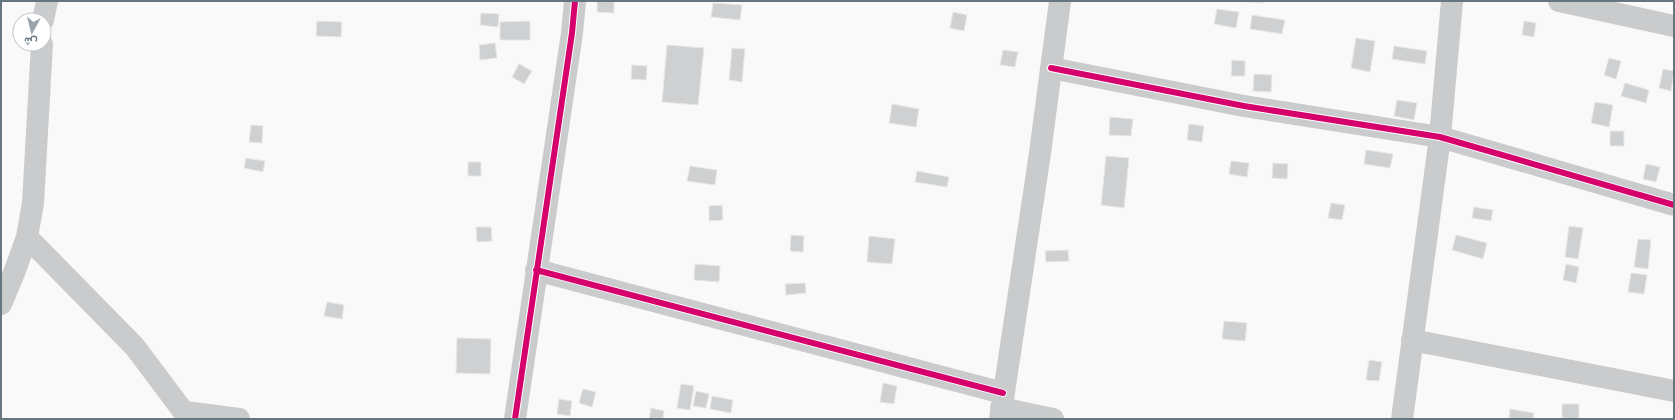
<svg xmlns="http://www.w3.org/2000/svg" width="1675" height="420" viewBox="0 0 1675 420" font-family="'Alegreya Sans',Vazirmatn,sans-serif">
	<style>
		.building { fill: #ced0d1; stroke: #e8e8e8 }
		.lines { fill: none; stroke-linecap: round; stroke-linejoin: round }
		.minor { stroke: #cacbcc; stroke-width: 22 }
		.cycleway-casing { stroke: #fff; stroke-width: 8 }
		.cycleway { stroke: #d6006c; stroke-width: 6 }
	</style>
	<rect width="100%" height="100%" fill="#f9f9f9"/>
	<path class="building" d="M597,1H614V13L597,12Z
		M1238,1H1264L1263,3Z
		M713,3L742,5L740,20L711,17Z
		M1217,9L1239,12L1236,28L1214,24Z
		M953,12L967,15L964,31L950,28Z
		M481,13L499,14L498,27L480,25Z
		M1252,15L1285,20L1282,34L1250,29Z
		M317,21L342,22L341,37L316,36Z
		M530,21V40H500V22Z
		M1524,21L1536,23L1534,37L1522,35Z
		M1356,38L1375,41L1370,72L1351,68Z
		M495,43L497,58L480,60L479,45Z
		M667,45L704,48L698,105L662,102Z
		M1394,46L1427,51L1425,64L1392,59Z
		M732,48L745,49L742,82L729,80Z
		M1003,50L1018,52L1015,67L1000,65Z
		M1609,58L1621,61L1616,79L1604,75Z
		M1232,60L1245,61V76H1231Z
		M519,64L532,71L524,84L512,77Z
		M632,65L647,66L646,80L631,79Z
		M1663,69L1674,71L1671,91L1659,88Z
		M1254,74L1272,75L1271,92L1253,91Z
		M1625,83L1649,90L1646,103L1621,96Z
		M1397,100L1417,103L1414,120L1394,116Z
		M1595,102L1613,105L1609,127L1591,123Z
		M892,104L919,109L916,127L889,123Z
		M1110,117L1133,119L1131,136L1109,135Z
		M1189,124L1204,126L1202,142L1187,140Z
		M251,125L263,126L262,143L249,142Z
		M1610,131H1624V146H1610Z
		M1366,150L1393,154L1390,168L1364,164Z
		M1106,156L1129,158L1124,208L1101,205Z
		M246,158L265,161L263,172L244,168Z
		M1231,161L1249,163L1247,177L1229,174Z
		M468,162H481V176H468Z
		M1273,163L1288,164L1287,179L1272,178Z
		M1646,164L1660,167L1656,182L1643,179Z
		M690,166L717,170L715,185L687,181Z
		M917,171L949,177L947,187L915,182Z
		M1331,203L1345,205L1342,220L1328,218Z
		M722,205L723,220L709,221V206Z
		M1474,207L1493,210L1491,221L1472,218Z
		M1569,226L1583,228L1578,259L1565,257Z
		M476,227H491L492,241L477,242Z
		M791,235L804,236L803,252L790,251Z
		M1456,235L1487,243L1483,259L1452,250Z
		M869,236L895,239L892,264L867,262Z
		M1638,239L1651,240L1648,269L1634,267Z
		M1068,250L1069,261L1046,262L1045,251Z
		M695,264L720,266L719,282L694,280Z
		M1566,264L1579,267L1576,283L1563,280Z
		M1631,273L1647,275L1644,294L1628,292Z
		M805,283L806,293L786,295L785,284Z
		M327,302L344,305L342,319L324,316Z
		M1224,321L1247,323L1245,341L1222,339Z
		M457,338L491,339L490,374L456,373Z
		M1369,360L1382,362L1379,381L1366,380Z
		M883,383L897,386L894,404L880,402Z
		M681,384L694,386L690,410L677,408Z
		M583,389L596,392L592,407L579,403Z
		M696,391L709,394L706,408L693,406Z
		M712,396L733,400L731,413L710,409Z
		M559,399L572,401L570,416L557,414Z
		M1562,404H1579V419L1562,418Z
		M651,408L664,411L663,419H649Z
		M1510,409L1534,413L1533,419H1509Z"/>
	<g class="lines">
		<path class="minor" d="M1559,1L1674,26
			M43,20L47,1
			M1051,68L1244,106L1440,137L1674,205
			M27,237L135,347L189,419
			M536,270L1003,393
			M1,304L14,273L27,237L33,203L42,44
			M1412,340L1674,391
			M1001,408L1053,419
			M185,412L239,419
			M515,419L572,33L575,1
			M1000,419L1040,153L1060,1
			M1402,419L1440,137L1452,1"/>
		<defs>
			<path id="cycleway" d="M1051,68L1244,106L1440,137L1674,205
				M536,270L1003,393
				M515,419L572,33L575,1"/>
		</defs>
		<use href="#cycleway" class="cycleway-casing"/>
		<use href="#cycleway" class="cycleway"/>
	</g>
	<rect width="1675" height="420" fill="none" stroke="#667681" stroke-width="4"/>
	<g transform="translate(32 32) rotate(187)"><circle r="19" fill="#ffffff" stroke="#c2c8cd"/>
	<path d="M0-3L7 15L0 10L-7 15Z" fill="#99a4ab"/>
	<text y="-6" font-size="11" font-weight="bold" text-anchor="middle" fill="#667681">ش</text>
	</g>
</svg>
